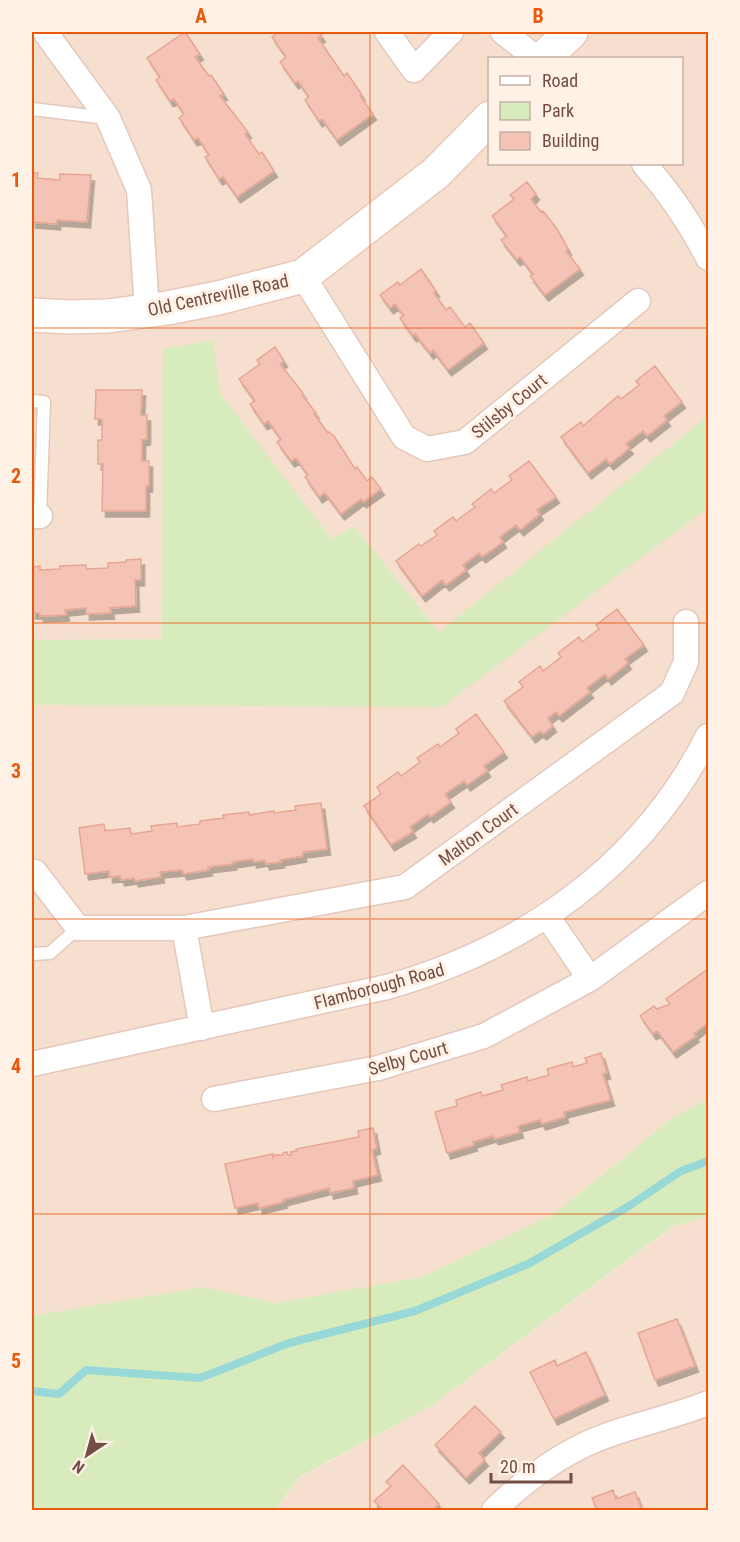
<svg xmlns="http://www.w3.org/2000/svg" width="740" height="1542" viewBox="0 0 740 1542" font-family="'Roboto Condensed',sans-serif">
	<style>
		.residential { fill: #f7dfcf; fill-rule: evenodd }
		.green { fill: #d7ebbd }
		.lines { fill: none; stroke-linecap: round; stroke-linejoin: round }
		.stream { stroke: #98d9d8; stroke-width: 8 }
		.building { fill: #f4c3b5; stroke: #e7a694; stroke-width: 1.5; filter: url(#shadow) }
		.lane-casing { stroke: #e3c8bd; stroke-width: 15 }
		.street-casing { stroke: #e3c8bd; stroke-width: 27 }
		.secondary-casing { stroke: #e9c8ba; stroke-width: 36 }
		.lane { stroke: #fff; stroke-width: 12 }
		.street { stroke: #fff; stroke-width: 24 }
		.secondary { stroke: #fff; stroke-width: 33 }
		.grid { fill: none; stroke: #e8590c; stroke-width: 1.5; stroke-opacity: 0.55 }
		.labels { text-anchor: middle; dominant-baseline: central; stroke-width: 6; stroke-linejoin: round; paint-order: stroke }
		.street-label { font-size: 18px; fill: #744e45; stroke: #fff1e6 }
		.neatline { fill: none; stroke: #e8590c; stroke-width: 2 }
		.grid-label { font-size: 20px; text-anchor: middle; font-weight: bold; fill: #e8590c }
	</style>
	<defs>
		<filter id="shadow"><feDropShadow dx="3.5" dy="6" stdDeviation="0" flood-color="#0004"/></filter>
	</defs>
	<rect width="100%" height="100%" fill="#fdecde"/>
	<path class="residential" d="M32,32H708V1099L675,1116L554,1214L422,1277L275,1303L204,1287L32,1316ZM490,58H682V164H490Z
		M708,1216V1510H275L298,1479L434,1404L673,1227Z"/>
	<path class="green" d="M213,340L220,393L332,540L354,526L439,632L708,416V508L442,707L32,705V640L162,639L163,349Z
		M708,1099V1216L672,1227L434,1404L298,1478L275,1510H32V1316L204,1287L275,1303L422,1277L554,1214L675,1116Z"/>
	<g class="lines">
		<path class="stream" d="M32,1391L59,1394L86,1370L200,1378L289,1343L415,1311L528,1264L629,1206L681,1171L708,1161"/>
	</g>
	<path class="building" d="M185,32L200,54L195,57L209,76L211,75L224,94L220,96L248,132L245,134L259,154L262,152L274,171L237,197L223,177L219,179L205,157L209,155L198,138L194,140L179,118L184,114L174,99L170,101L156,80L160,77L147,58Z
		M279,32H319L322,36L318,38L344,76L347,73L362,95L360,96L373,114L337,140L322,119L319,121L305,100L309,97L298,81L295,83L280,62L286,57L272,37Z
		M32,173H38L37,178L60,180V174L91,175L87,222L57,220V224L32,222Z
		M527,182L536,194L531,199L541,212L543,211L557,229L568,249L566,251L580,269L545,295L530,276L533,274L520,257L517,260L501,240L507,236L492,216L514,199L510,195Z
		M421,269L436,291L434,293L446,310L450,307L465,327L470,323L484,343L448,370L433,350L430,353L415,334L413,336L400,318L404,316L395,304L390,308L380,295L398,282L400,285Z
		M275,347L284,361L280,364L303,393L302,395L316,413L314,414L328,433L329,432L334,436L355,469L357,467L367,481L372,477L381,489L363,502L361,499L341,514L325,493L319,497L305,477L308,475L296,458L291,461L277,442L281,439L268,421L264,424L250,404L255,401L239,379L260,364L257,360Z
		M655,366L682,402L664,416L667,420L647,436L643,431L626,444L630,448L610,464L606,459L588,473L561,437L581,422L583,426L618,396L621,399L639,385L636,381Z
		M96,390H142L141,415H147V439L142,440V461H149V486H146V511H102L103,464H98V440H102V419H95Z
		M529,461L556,497L537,510L540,514L520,530L516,525L500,537L503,542L482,557L479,553L463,565L466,570L446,585L442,580L422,596L396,561L419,544L421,546L437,535L434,531L453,517L456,521L475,507L472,504L491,489L494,493L512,480L509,476Z
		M141,559V580H135L136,606L110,608L111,613L86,614V608L65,610L66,615L40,616V613H32V567L40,566V570L60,569V566L86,565V569L108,568V563L126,562V560Z
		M617,609L644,645L625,659L628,663L608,679L605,674L587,688L590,692L559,716L556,712L548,718L553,726L543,734L540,731L532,737L504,701L523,687L519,682L540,666L543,671L561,657L558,653L579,637L582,642L599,629L596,625Z
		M476,714L504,752L484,766L487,771L467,785L464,781L445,794L451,802L430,817L428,814L410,827L413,832L391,845L364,806L381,794L377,787L398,772L401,776L420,762L417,758L438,744L440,747L459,733L456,729Z
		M321,803L327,849L303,852V856L280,860L281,862L266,864L265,860L253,862V859L233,862V864L208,867L209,870L183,874L182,870L160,872L161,877L135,881L134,878L121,880L120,876L109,877V871L85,874L79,828L104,824L105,831L130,828L131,834L152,831L151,826L177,823V827L200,824V821L224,818L223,815L249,812V815L274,811V813L296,810L295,806Z
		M708,969V1023L694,1034L696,1036L673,1052L657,1031L653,1034L640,1016L654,1006L657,1009L670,1004L666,999Z
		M601,1053L607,1073L603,1074L611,1100L564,1112L565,1117L542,1124L540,1120L518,1126L520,1132L495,1139L493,1136L473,1142L474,1145L447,1153L435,1112L457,1106L456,1100L481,1092L482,1096L503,1090L501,1085L527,1077L528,1081L549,1075L547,1069L572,1062L573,1067L587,1063L585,1058Z
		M373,1128L377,1148L372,1150L378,1175L353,1181L354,1188L330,1193L329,1188L283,1200L284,1202L259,1208L258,1203L235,1208L225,1164L273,1154V1158L275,1155H283V1153L287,1152L288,1155H291V1152L297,1151L296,1149L359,1137L358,1131Z
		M677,1319L695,1366L655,1380L638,1333Z
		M586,1352L605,1395L554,1419L530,1372L555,1360L557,1366Z
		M475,1406L501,1432L479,1453L485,1460L466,1478L435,1445Z
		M403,1465L439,1504L432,1510H383L374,1501L391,1486L386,1482Z
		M613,1490L616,1499L635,1492L642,1510H597L592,1498Z"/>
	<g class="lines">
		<defs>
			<path id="lane" d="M32,109L107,118
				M32,401L44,402L40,516
				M32,954L50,953L78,928"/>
			<path id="street" d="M45,32L108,118L139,190L147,311
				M387,32L414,70L451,32
				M503,32L536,58
				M644,164C669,192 691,224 708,258
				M303,276L404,437L427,449L465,442L638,301
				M32,516H40
				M32,872H35L78,928H184L202,1028
				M184,928L405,887L672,693L686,662V622
				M590,979L708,893
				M32,1064L387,987C525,948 642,866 708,736
				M214,1099L378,1068L484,1036L590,979L547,916
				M494,1510C520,1485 546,1464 578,1448C619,1427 666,1420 708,1403"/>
			<path id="secondary" d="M544,58L571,32
				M32,315L70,317L108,316L167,308L218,298L303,276L436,173L490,118"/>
		</defs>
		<use href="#lane" class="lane-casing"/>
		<use href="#street" class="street-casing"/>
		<use href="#secondary" class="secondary-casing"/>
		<use href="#lane" class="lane"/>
		<use href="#street" class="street"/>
		<use href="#secondary" class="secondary"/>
	</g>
	<path class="grid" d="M370,32V1510M32,328H708M32,623H708M32,919H708M32,1214H708"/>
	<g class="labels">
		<g class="street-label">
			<text transform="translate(218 295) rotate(-12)">Old Centreville Road</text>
			<text transform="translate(509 406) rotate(-39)">Stilsby Court</text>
			<text transform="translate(478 834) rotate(-36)">Malton Court</text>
			<text transform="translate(379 986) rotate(-15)">Flamborough Road</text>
			<text transform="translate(408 1058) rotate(-16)">Selby Court</text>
		</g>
	</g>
	<rect width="740" height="1542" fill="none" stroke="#fff1e6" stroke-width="66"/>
	<rect x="488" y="57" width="195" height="108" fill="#fff1e6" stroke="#c7b0a6" stroke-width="1.5"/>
	<rect x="500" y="76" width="30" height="9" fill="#ffffff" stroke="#c7b0a6" stroke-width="1.5"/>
	<text x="542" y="87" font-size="18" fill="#744e45">Road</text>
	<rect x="500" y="102" width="30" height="18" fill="#d7ebbd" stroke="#c7b0a6" stroke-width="1.5"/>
	<text x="542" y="117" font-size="18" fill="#744e45">Park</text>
	<rect x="500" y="132" width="30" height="18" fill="#f4c3b5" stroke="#c7b0a6" stroke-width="1.5"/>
	<text x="542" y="147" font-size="18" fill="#744e45">Building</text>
	<g transform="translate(87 1455) rotate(216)" stroke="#fff1e6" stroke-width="4.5" paint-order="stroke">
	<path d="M0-4.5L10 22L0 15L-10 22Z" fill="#744e45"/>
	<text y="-9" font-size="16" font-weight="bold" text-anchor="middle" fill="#744e45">N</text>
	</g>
	<path d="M491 1473v9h80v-9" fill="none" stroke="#744e45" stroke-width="3"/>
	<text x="500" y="1473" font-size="18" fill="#744e45" stroke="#fff1e6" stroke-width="4.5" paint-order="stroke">20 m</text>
	<rect x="33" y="33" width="674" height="1476" class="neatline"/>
	<g class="grid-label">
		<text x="201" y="23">A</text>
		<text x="538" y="23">B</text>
		<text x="16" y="187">1</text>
		<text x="16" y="483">2</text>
		<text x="16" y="778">3</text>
		<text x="16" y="1073">4</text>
		<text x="16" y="1368">5</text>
	</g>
</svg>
